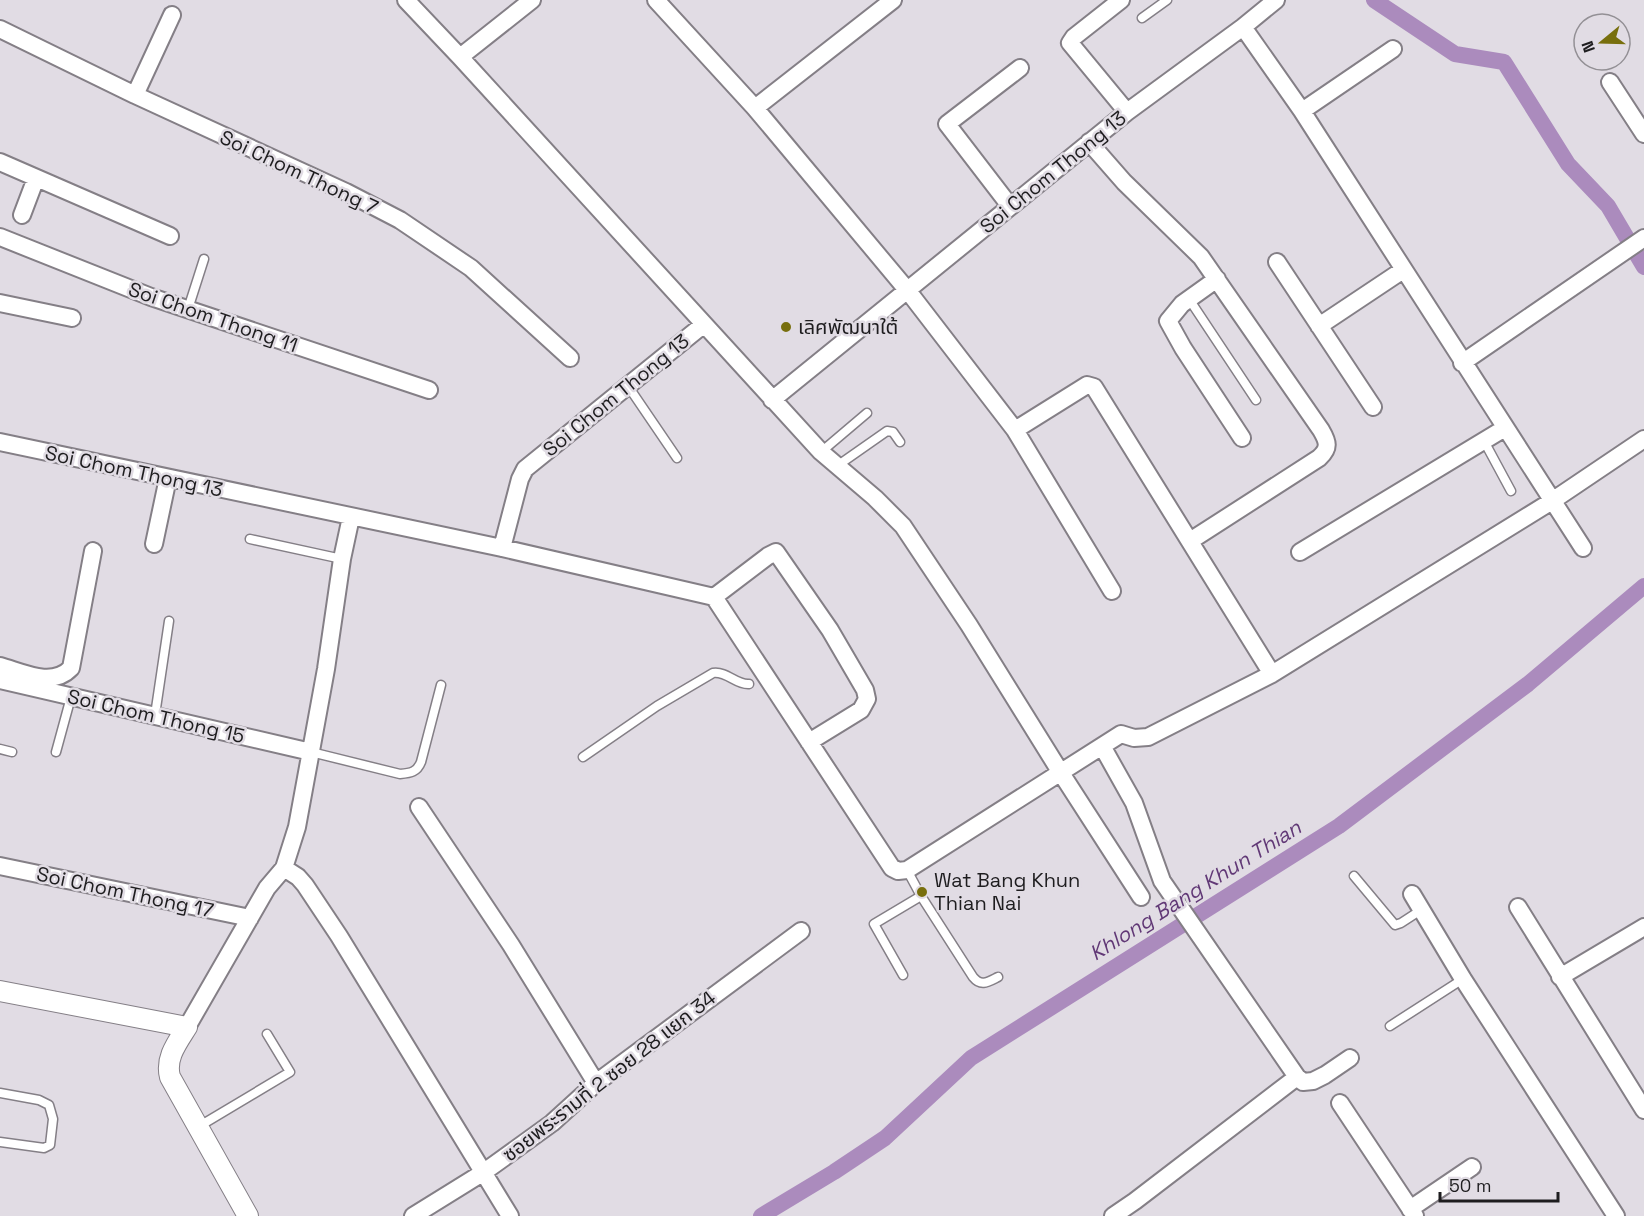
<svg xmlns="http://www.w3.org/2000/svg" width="1644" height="1216" viewBox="0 0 1644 1216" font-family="'Space Grotesk','Noto Sans Thai',sans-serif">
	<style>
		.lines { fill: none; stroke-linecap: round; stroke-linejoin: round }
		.canal { stroke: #ab8bbd; stroke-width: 16 }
		.service-casing { stroke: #847f86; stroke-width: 11 }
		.minor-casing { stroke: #847f86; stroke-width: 20 }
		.tertiary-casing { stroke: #847f86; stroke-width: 22 }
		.service { stroke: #fff; stroke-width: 8 }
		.minor { stroke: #fff; stroke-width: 16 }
		.tertiary { stroke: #fff; stroke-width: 20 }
		.poi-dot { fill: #786f0d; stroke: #e1dce4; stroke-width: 2 }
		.labels { text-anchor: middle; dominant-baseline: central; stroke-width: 5; stroke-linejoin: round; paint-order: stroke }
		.street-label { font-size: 20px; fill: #1e1d1f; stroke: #e1dce4 }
		.poi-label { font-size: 20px; fill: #1e1d1f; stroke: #e1dce4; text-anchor: start }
		.water-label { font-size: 21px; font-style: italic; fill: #613876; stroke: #e1dce4 }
	</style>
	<rect width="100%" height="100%" fill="#e1dce4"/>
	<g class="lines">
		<path class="canal" d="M1374,0L1455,54L1504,62L1568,164L1608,206L1644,267
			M761,1216L834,1172L885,1138L971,1058L1339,826L1528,684L1644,586"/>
		<defs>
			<path id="service" d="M1142,18L1167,0
				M1189,299L1256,400
				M188,309L204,259
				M628,386L677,458
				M1484,441L1511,491
				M821,452L867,413
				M837,466L887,431L893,432L900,442
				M250,539L342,559
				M155,715L169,621
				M0,749L12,752
				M56,752L71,697
				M311,752L400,774C411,773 417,772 421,762L441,685
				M583,757L657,706L713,673C727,671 736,685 749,684
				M907,870L921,896L973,977C981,987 988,982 998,977
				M1354,876L1395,925L1401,923L1421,910
				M903,975L874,924L921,896
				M1390,1026L1463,979
				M0,1093L39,1100L49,1105L53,1119L50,1145L44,1148L0,1142
				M198,1127L290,1072L267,1034"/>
			<path id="minor" d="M406,0L460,57L821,452L875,498L903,526L969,625L1061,773L1141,897
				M656,0L755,108L908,291L1015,430L1112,591
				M1121,0L1074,37L1070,43L1127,112
				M1243,27L1302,111L1583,548
				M0,29L135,95L346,192L400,220L471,268L570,358
				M460,57L532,0
				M1610,82L1644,134
				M135,95L172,15
				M755,108L893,0
				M1302,111L1393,49
				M1089,142L1124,182L1201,257L1321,430C1328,442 1330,448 1319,458L1190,541
				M0,162L170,236
				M1010,206L947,124L1020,68
				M22,215L36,178
				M0,237L151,297L429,390
				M1277,262L1373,407
				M1217,279L1182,304L1168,321L1183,348L1242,438
				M0,303L72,318
				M1319,326L1403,270
				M1462,363L1644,238
				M772,400L1127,112L1243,27L1276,0
				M1015,430L1087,385L1094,387L1272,674
				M0,442L502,548L714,597L892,868L898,871L907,870L1121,734L1134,738L1148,737L1272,674L1552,501L1644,439
				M154,544L168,478
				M502,548L520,479L525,469L703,325
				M1300,552L1505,428
				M714,597L768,556L776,552L830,630L865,690L867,699L861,710L809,742
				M0,666C22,672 52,688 71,668L93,551
				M0,680L311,752
				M1102,746L1134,803L1162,881L1297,1077L1303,1082L1313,1081L1325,1075L1350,1058
				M419,807L511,945L596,1083
				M0,866L250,918
				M284,868L298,877L305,885L339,936L510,1216
				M1412,894L1463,979L1616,1216
				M1518,907L1644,1110
				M1560,977L1644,927
				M187,1027L267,888L284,868L297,827L326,669L342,559L351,517
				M1340,1103L1415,1216
				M1410,1209L1472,1167
				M413,1216L484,1172L552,1123L596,1083L801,931
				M1113,1216L1135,1201L1297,1077"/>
			<path id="tertiary" d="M0,991L187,1027C177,1043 165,1058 170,1077L248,1216"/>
		</defs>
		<use href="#service" class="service-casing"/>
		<use href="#minor" class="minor-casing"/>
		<use href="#tertiary" class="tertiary-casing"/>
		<use href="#service" class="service"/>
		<use href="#minor" class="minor"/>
		<use href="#tertiary" class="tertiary"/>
	</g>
	<g class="poi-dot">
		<circle cx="786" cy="327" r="6"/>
		<circle cx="922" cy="892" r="6"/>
	</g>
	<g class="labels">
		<g class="street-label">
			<text transform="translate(299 172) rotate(25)">Soi Chom Thong 7</text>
			<text transform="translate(1053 172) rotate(-39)">Soi Chom Thong 13</text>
			<text transform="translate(213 317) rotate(19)">Soi Chom Thong 11</text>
			<text transform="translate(616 395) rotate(-39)">Soi Chom Thong 13</text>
			<text transform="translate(134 471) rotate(12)">Soi Chom Thong 13</text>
			<text transform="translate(156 716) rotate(13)">Soi Chom Thong 15</text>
			<text transform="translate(125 892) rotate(12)">Soi Chom Thong 17</text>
			<text transform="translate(609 1076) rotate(-38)">ซอยพระรามที่ 2 ซอย 28 แยก 34</text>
		</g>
		<g class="poi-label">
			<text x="798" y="327">เลิศพัฒนาใต้</text>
			<text x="934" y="880">Wat Bang Khun<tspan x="934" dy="23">Thian Nai</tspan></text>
		</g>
		<g class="water-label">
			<text transform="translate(1195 890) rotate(-32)">Khlong Bang Khun Thian</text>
		</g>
	</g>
	<g transform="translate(1602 42) rotate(251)"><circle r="28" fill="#e1dce4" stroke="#939095" stroke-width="1.5"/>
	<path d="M0-4.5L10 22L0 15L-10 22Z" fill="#786f0d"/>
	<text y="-9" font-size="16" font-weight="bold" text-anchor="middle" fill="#1e1d1f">N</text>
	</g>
	<path d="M1440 1192v9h118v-9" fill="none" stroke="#1e1d1f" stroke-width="3"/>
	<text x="1449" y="1192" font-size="18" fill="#1e1d1f" stroke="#e1dce4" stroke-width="4.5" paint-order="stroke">50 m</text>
</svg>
